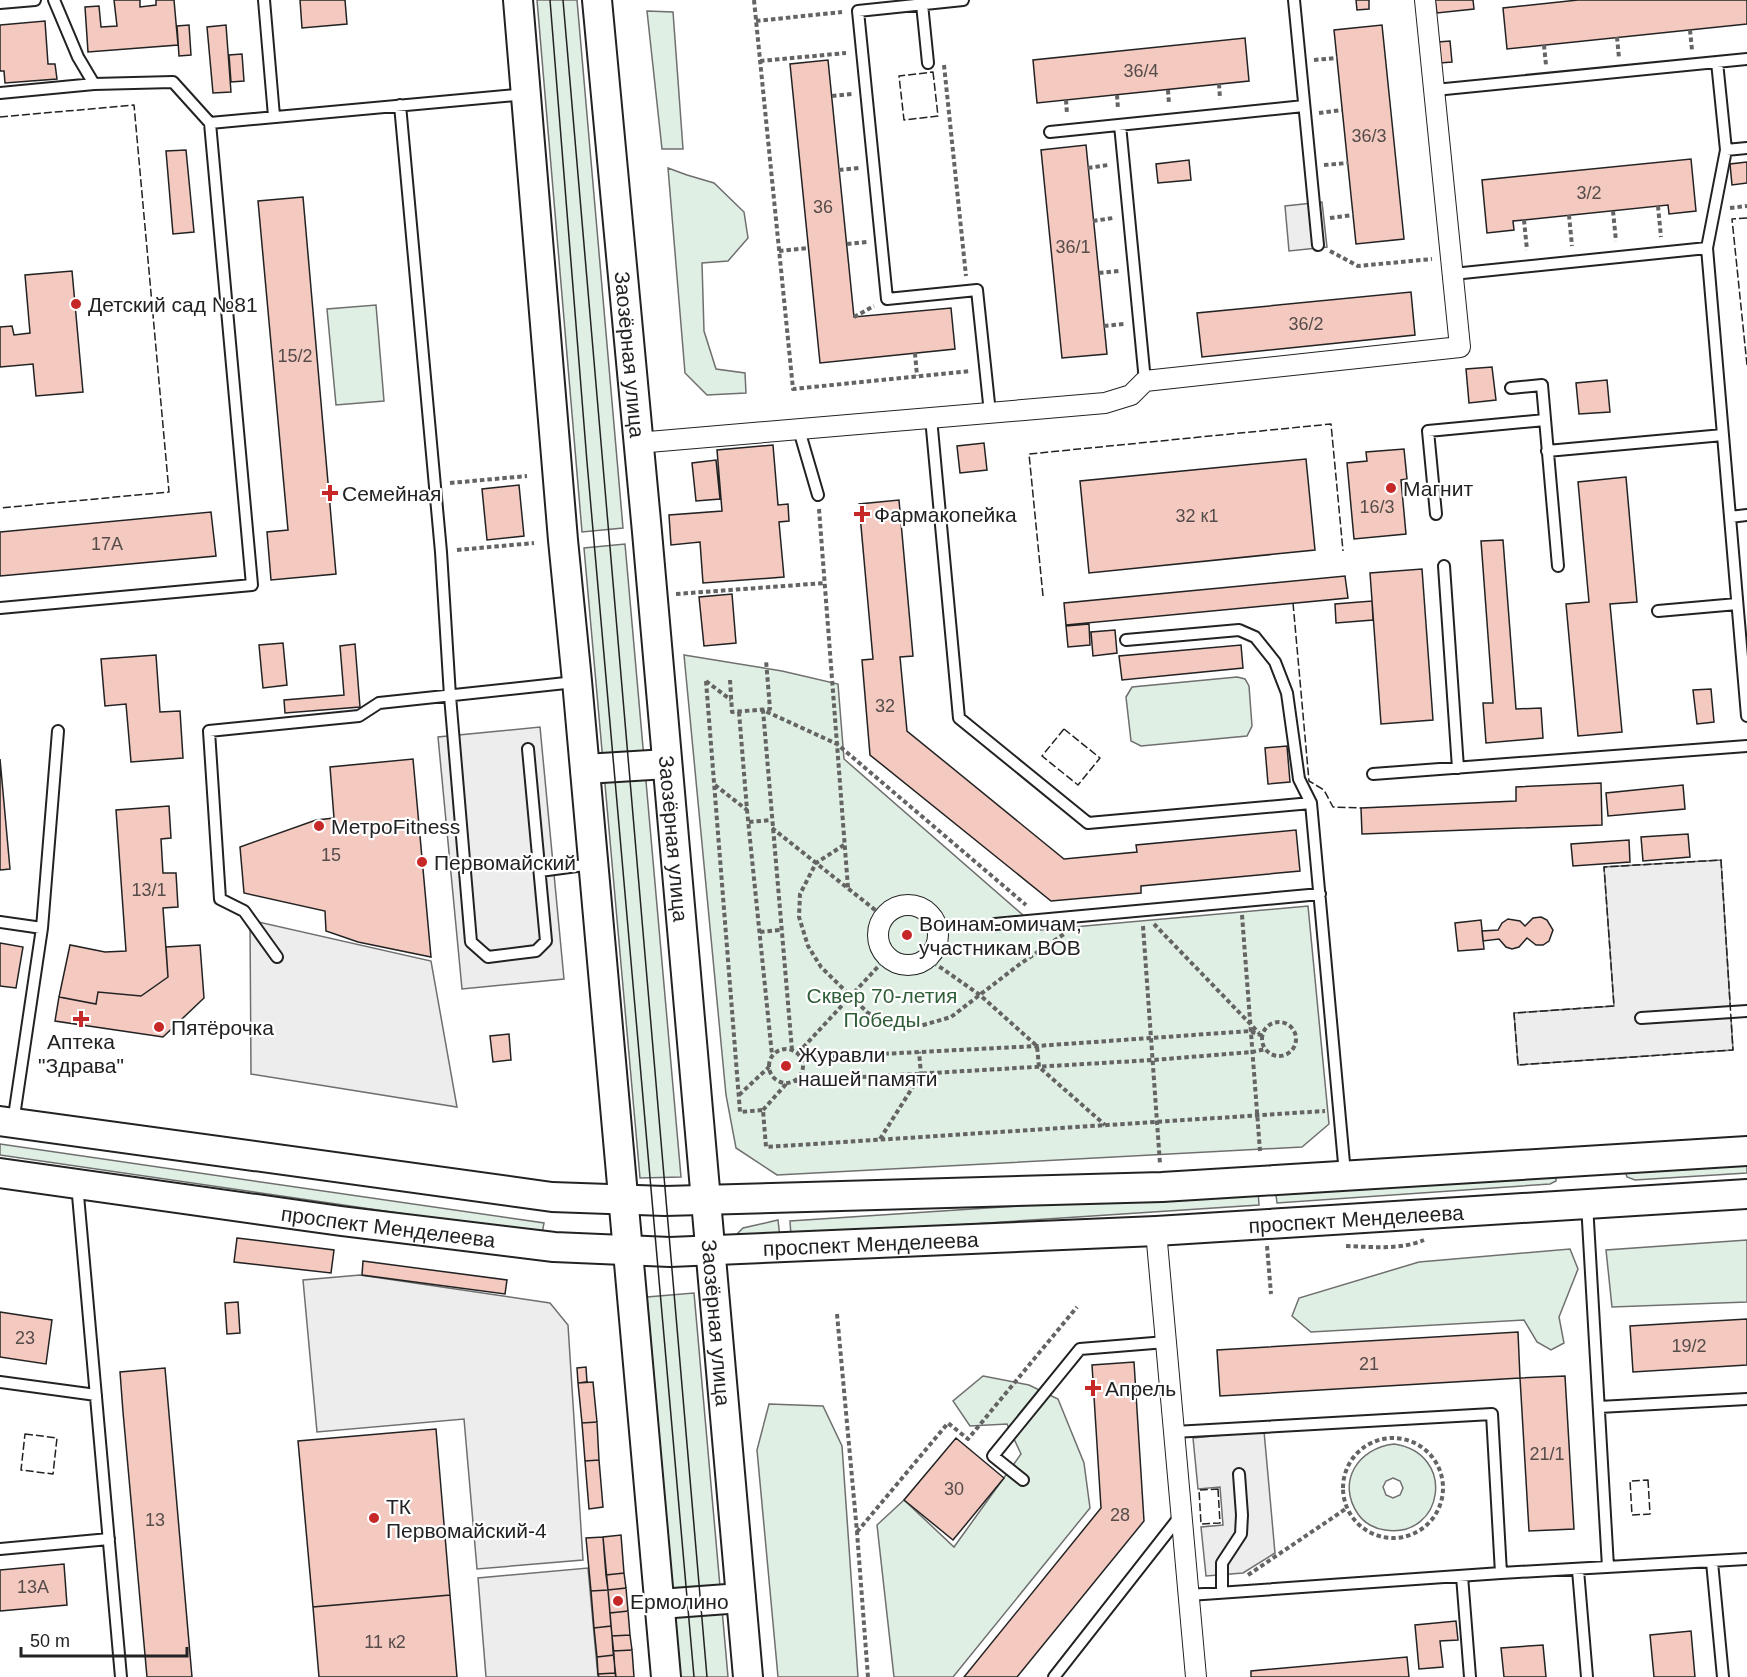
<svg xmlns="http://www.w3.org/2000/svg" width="1747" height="1677" viewBox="0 0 1747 1677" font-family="Arial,sans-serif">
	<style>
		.green { fill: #e0efe3; stroke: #6f6f6f; stroke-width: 1.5; fill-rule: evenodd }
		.parking { fill: #ededed; stroke: #6f6f6f; stroke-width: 1.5 }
		.building { fill: #f3c9c0; stroke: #222; stroke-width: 1.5 }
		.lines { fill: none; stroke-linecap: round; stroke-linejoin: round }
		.lane-casing { stroke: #222; stroke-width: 14 }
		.street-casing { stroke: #222; stroke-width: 22 }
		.secondary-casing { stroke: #222; stroke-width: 32 }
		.path { stroke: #646464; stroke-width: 4; stroke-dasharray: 4.5 3; stroke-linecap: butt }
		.lane { stroke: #fff; stroke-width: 10 }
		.street { stroke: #fff; stroke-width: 20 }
		.secondary { stroke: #fff; stroke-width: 28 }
		.tram { stroke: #222; stroke-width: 1.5 }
		.fence { stroke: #222; stroke-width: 1.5; stroke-dasharray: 8 3; stroke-linecap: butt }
		.poi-dot { fill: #c62828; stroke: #fff; stroke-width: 2 }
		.labels { text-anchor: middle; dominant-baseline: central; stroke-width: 4.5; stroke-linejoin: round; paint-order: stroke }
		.number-label { font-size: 18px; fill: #564c4a }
		.poi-label { font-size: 21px; fill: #222; stroke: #fff; text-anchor: start }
		.street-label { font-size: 21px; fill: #222; stroke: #fff }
		.park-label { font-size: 21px; fill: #2f5e38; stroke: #fff }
	</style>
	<rect width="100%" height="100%" fill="#fff"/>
	<path class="green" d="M537,0H577L623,528L582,532Z
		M647,11L673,12L683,149H662Z
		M668,168L687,175L714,183L744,212L748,238L728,261L702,263L704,331L716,369L745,373L746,393L707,395L685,373Z
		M376,305L384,401L336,405L327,309Z
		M625,544L681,1177L640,1178L584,548Z
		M684,655L782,671L838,684L844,759L1040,930L1308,906L1329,1124L1302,1147L777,1175L736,1148L726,1095Z
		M1237,677L1245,679L1249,686L1252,726L1247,736L1141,746L1131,741L1126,697L1132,687Z
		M0,1144L544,1223L542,1234L0,1155Z
		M1747,1158V1173L1635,1180L1627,1177L1625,1171Z
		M1556,1176V1181L1550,1184L1277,1203L1275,1187Z
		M1258,1190L1259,1205L791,1236L790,1221Z
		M778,1220L780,1238H738L737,1234L743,1228Z
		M1747,1240V1302L1612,1307L1606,1250Z
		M1570,1249L1578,1269L1559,1317L1564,1343L1551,1350L1537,1342L1524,1320L1311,1332L1292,1316L1299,1298L1419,1262Z
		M694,1293L728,1677H680L647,1297Z
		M983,1376L1029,1385L1058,1399L1084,1463L1090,1508L953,1677H894L877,1525L904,1500L954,1547L1021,1454L1007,1424L970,1426L953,1401Z
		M769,1404L823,1406L842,1446L858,1677H778L757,1450Z
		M1394,1444C1457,1453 1444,1539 1385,1530C1375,1529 1364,1523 1358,1514C1336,1482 1358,1448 1394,1444ZM1393,1478L1400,1481L1403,1488L1400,1495L1393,1498L1386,1495L1383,1487L1386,1481Z"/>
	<path class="parking" d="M1322,202L1327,247L1289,251L1285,206Z
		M540,727L564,979L462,989L438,737Z
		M1721,860L1733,1050L1518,1065L1514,1013L1614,1006L1604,867Z
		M250,920L431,961L457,1107L251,1074Z
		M360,1275L550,1303L568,1325L583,1560L477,1569L464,1419L317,1432L303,1280Z
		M1264,1431L1275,1553L1243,1573L1206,1576L1201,1527L1223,1525L1220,1487L1198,1489L1193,1438Z
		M588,1568L598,1677H486L478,1578Z"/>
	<path class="building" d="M114,0H140V7L156,5V0H174L178,45L88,52L85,7L99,6L101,27L117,26Z
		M300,0H345L347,24L302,28Z
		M1356,0H1369V9L1357,10Z
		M1435,0H1473L1474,9L1437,13Z
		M1578,0H1747V24L1507,49L1503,8Z
		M45,21L48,64H55L57,79L5,83L4,71H0V25Z
		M189,25L191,55L179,56L177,26Z
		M226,25L231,92L213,93L207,27Z
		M1382,25L1404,239L1356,244L1334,30Z
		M1245,38L1249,81L1037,103L1033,60Z
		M1450,41L1452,62L1440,63L1438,42Z
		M242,54L244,81L231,82L229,55Z
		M828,60L854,317L951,308L955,349L820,363L790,64Z
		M1086,145L1107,354L1062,358L1041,150Z
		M186,150L194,232L173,234L166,151Z
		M1691,159L1696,211L1669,214L1668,205L1524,220L1513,221L1514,230L1487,233L1482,180Z
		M1189,160L1191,180L1158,183L1156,164Z
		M1747,162V183L1732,185L1730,164Z
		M303,197L336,574L271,580L267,532L288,530L258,201Z
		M72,271L83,392L36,396L33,364L0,367V327L12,326L14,335L30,333L25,275Z
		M1411,292L1415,335L1202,357L1197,313Z
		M1492,367L1496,400L1469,403L1466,369Z
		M1607,380L1610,412L1579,414L1576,383Z
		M984,443L987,470L960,473L957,446Z
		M773,445L778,505L788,504L789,521L779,522L784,577L703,583L700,542L671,545L669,515L722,511L717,450Z
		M1404,449L1407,479L1401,480L1406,534L1354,539L1347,463L1367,461L1366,452Z
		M1306,459L1315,550L1089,573L1080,481Z
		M716,460L720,499L696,501L692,463Z
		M1626,477L1637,602L1610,604L1622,732L1578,736L1566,604L1589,602L1578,482Z
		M519,485L524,536L487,540L482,489Z
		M899,500L913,656L900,657L907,731L1064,859L1137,852L1136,845L1296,830L1300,871L1141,886V893L1051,901L870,755L862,660L873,659L859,504Z
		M211,512L216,556L0,576V532Z
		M1503,540L1516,709L1541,708L1543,738L1486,743L1483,703H1493L1481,541Z
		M1422,569L1433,720L1381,724L1370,573Z
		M1345,576L1348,598L1066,625L1064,603Z
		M732,594L736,643L704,646L699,597Z
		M1372,601L1373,620L1336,623L1335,604Z
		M1089,624L1090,645L1068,647L1066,626Z
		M1115,630L1117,653L1093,656L1091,632Z
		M283,643L287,685L263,688L259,645Z
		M355,644L360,707L285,713L284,700L344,695L340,646Z
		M1241,645L1243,668L1122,680L1119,656Z
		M156,655L160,712L180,711L183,758L131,762L126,704L105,706L101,659Z
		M1711,689L1714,722L1697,724L1693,690Z
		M1287,746L1290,782L1268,784L1265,748Z
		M0,759L10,869L0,870Z
		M413,759L431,957L358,942L326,931L325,911L244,893L240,847L316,820L334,818L330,767Z
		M1601,783L1602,825L1362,834L1361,808L1516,801V787Z
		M1683,785L1685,809L1608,816L1606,793Z
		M169,806L171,838L161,839L163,873H176L178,907L163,908L168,977L141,996L98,992L96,1004L59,997L70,945L105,952L126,951L116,810Z
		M1688,834L1690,857L1643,861L1641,837Z
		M1629,840L1630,862L1573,866L1571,844Z
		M1541,917L1547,920L1553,930L1549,941L1543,945H1536L1527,938L1519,947L1512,949L1506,947L1499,939L1483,941L1482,931L1498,930L1502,923L1508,919L1520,921L1525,926L1533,918Z
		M1481,920L1484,949L1458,951L1455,923Z
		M0,943L23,947L16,988L0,986Z
		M200,945L204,998L163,1037L55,1021L59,997L96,1004L98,992L141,996L168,977L166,947Z
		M509,1034L511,1060L493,1062L490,1036Z
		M237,1238L334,1250L331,1273L234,1262Z
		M363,1261L507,1280L505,1294L362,1275Z
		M238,1302L240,1333L227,1334L225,1303Z
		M0,1312L52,1320L46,1364L0,1357Z
		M1747,1319V1365L1633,1372L1630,1326Z
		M1518,1332L1520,1378L1220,1396L1217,1350Z
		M1134,1362L1144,1521L1017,1677H964L1101,1508L1092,1365Z
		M586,1367L587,1382L578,1383L577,1368Z
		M165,1368L192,1677H147L123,1412L120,1372Z
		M1565,1376L1574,1529L1529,1531L1520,1378Z
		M593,1382L597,1422L582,1423L578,1383Z
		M597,1422L599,1460L585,1461L582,1423Z
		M436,1429L450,1595L313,1607L298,1441Z
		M956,1438L1004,1478L953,1540L904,1500Z
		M599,1460L603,1507L589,1509L585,1461Z
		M621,1535L624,1573L606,1575L603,1537Z
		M603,1537L608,1590L591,1591L586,1538Z
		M64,1564L67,1605L0,1611V1570Z
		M624,1573L626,1588L608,1590L606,1575Z
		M626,1588L628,1611L610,1613L608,1590Z
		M608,1590L611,1626L594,1628L591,1591Z
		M450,1595L457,1677H319L313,1607Z
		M628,1611L630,1635L612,1636L610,1613Z
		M1456,1621L1458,1640L1440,1641L1443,1667L1419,1669L1415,1625Z
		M611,1626L614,1655L597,1657L594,1628Z
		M1691,1631L1695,1677H1654L1650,1635Z
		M630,1635L632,1650L613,1651L612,1636Z
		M1543,1645L1546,1677H1504L1501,1648Z
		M632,1650L634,1677H616L613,1651Z
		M614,1655L615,1673L598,1674L597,1657Z
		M1407,1657L1409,1677H1251V1671Z
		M615,1673L616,1677H599L598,1674Z"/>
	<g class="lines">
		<defs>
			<path id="lane" d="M54,0L78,57L94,84L173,82L210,123
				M264,0L274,116
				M963,0L858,11L887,299L977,290L990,413
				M1294,0L1318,245
				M0,3L35,0
				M922,4L928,63
				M1717,62L1726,150L1707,248L1747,716
				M1435,90L1747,59
				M0,93L94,84
				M400,105L441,552L450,696L471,942L488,957L536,951L546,941L528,749
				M1120,125L1145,381
				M1050,132L1304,106
				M1726,150L1747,148
				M1453,274L1707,248
				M1511,388L1542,385L1558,566
				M931,418L959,718L1088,823L1311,803L1345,1174
				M799,430L818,495
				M1547,451L1723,435
				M1436,514L1428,431L1545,420
				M1730,517L1747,515
				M1444,566L1458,768
				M0,608L252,585L210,123L526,94
				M1658,611L1737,604
				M1126,640L1239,630L1255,637L1275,662L1287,693L1299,779L1311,803
				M1373,774L1747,746
				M540,871L592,864
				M0,922L42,928
				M995,924L1320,894
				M277,957L244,911L220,899L209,731L359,716L379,703L575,682
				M1641,1018L1747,1011
				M13,1123L42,928L58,731
				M77,1184L121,1677
				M1587,1204L1608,1567
				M0,1382L96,1395
				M1599,1407L1747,1399
				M1174,1432L1492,1414L1501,1573
				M1023,1480L993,1456L1080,1349L1166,1342
				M0,1549L109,1539
				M1712,1562L1723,1677
				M1578,1570L1587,1677
				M1462,1576L1470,1677
				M1222,1592V1563L1241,1534L1242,1515L1239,1474
				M1189,1595L1501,1573L1747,1559
				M1054,1677L1181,1515"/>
			<path id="street" d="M637,443L1105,403L1131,395L1145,381L1460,347L1425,0
				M878 935a30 30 0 1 1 60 0a30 30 0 1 1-60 0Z
				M1156,1231L1196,1677"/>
			<g id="secondary">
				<path d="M518,0L563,540L577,681L666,1677"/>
				<path id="s1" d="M597,0L647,532L748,1677"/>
				<path d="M585,769L667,764"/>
				<path d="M0,1121L552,1197L665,1201L1162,1187L1747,1151"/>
				<path id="s2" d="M0,1173L341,1221L554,1247L670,1252L1156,1231L1747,1194"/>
				<path d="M660,1604L741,1598"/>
			</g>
		</defs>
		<use href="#lane" class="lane-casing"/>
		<use href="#street" class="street-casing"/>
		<use href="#secondary" class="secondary-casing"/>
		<path class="path" d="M754,0L793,389L971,371
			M756,21L842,12
			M1690,30L1692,50
			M1617,37L1619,58
			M1544,45L1546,65
			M1314,60L1337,58
			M760,61L846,53
			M944,65L966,276
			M1219,84L1220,99
			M1168,90L1169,104
			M1117,95L1118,109
			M832,96L852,94
			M1066,100L1067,114
			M1319,113L1342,110
			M1324,165L1348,163
			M1088,168L1108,165
			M839,170L859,168
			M1658,206L1661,237
			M1730,208L1747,206
			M1613,211L1616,241
			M1569,215L1572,246
			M1330,218L1353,215
			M1524,220L1527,250
			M1093,221L1113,218
			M847,244L867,242
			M779,251L808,248
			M1330,251L1358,266L1432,259
			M1099,273L1119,271
			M854,317L874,306
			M1104,326L1124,324
			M915,353L917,376
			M450,483L527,476
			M819,509L848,888
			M457,550L534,543
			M676,594L825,583
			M730,680L732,712L770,709L766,660
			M706,681L740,1112L763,1110L766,1147L1325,1111
			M706,681L731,700
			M739,712L747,810L772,1055
			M715,785L747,810
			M749,822L771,820
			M772,828L884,917
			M844,845L816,863L800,894L799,917L808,946L821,967L868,1013L888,1025L920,1026L951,1017L1020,964L1064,934
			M1242,915L1260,1151
			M1154,924L1259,1033
			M1143,926L1160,1164
			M760,932L780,930
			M927,958L980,995L1037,1046L1039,1067L1105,1125
			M1262 1039a17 17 0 1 1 34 0a17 17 0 1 1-34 0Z
			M769 1066a17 17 0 1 1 34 0a17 17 0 1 1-34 0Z
			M792,1050L763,710L837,744L1026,905
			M798,1053L887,957
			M802,1058L1037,1046L1250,1031L1263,1036
			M795,1081L1153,1060L1252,1052L1266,1049
			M739,1095L769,1067
			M763,1110L787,1083
			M880,1139L921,1074L919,1052
			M1267,1246L1271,1294
			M1346,1246C1373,1247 1400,1250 1424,1240
			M837,1314L857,1532L868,1677
			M1343 1488a50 50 0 1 1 100 0a50 50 0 1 1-100 0Z
			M857,1532L948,1423L968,1439L1077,1307
			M1248,1575L1347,1508"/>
		<use href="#lane" class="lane"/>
		<use href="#street" class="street"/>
		<use href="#secondary" class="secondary"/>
		<path class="tram" d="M550,0L587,462L694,1677
			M563,0L707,1677"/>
		<path class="fence" d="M933,72L938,116L904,120L899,76Z
			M0,117L134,105L169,492L0,508
			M1747,218L1732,219L1747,365
			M1043,596L1029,454L1331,424L1343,551
			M1293,603L1309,781L1324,790L1333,807L1361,808
			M1064,729L1100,758L1078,785L1042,756Z
			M1721,860L1733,1050L1518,1065L1514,1013L1614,1006L1604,867Z
			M25,1434L57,1438L53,1474L21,1470Z
			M1648,1480L1650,1514L1632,1515L1630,1481Z
			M1218,1489L1220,1523L1201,1524L1199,1490Z"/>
	</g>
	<g class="poi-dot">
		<circle cx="76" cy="304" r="6"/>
		<circle cx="1391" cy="488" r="6"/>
		<path d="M327 484h6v6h6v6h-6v6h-6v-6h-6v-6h6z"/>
		<path d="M859 505h6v6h6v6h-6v6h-6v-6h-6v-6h6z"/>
		<circle cx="319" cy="826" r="6"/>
		<circle cx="422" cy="862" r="6"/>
		<circle cx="907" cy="935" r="6"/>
		<path d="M78 1010h6v6h6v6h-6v6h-6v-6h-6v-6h6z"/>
		<circle cx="159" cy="1027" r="6"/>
		<circle cx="786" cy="1066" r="6"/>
		<path d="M1090 1379h6v6h6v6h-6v6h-6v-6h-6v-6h6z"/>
		<circle cx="374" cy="1518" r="6"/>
		<circle cx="618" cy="1601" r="6"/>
	</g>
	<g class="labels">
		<g class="number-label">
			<text x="1141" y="71">36/4</text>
			<text x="1369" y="136">36/3</text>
			<text x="1589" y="193">3/2</text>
			<text x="823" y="207">36</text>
			<text x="1073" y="247">36/1</text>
			<text x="1306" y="324">36/2</text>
			<text x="295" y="356">15/2</text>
			<text x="1377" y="507">16/3</text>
			<text x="1197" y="516">32 к1</text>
			<text x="107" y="544">17А</text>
			<text x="885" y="706">32</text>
			<text x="331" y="855">15</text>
			<text x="149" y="890">13/1</text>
			<text x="25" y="1338">23</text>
			<text x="1689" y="1346">19/2</text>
			<text x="1369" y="1364">21</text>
			<text x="1547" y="1454">21/1</text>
			<text x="954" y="1489">30</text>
			<text x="1120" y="1515">28</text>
			<text x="155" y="1520">13</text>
			<text x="33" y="1587">13А</text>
			<text x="385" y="1642">11 к2</text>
		</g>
		<g class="poi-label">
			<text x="88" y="304">Детский сад №81</text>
			<text x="1403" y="488">Магнит</text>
			<text x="342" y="493">Семейная</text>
			<text x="874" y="514">Фармакопейка</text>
			<text x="331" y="826">МетроFitness</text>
			<text x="434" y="862">Первомайский</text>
			<text x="919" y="923">Воинам-омичам,<tspan x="919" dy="24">участникам ВОВ</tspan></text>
			<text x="171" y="1027">Пятёрочка</text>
			<text x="81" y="1041" text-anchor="middle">Аптека<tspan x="81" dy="24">"Здрава"</tspan></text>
			<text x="798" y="1054">Журавли<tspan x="798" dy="24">нашей памяти</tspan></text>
			<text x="1105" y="1388">Апрель</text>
			<text x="386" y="1506">ТК<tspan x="386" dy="24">Первомайский-4</tspan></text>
			<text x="630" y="1601">Ермолино</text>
		</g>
		<g class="street-label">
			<text stroke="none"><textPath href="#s1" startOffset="356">Заозёрная улица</textPath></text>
			<text stroke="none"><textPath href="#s1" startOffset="842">Заозёрная улица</textPath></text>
			<text stroke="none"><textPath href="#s2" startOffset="1362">проспект Менделеева</textPath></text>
			<text stroke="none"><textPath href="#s2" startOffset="392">проспект Менделеева</textPath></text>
			<text stroke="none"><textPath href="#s2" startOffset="876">проспект Менделеева</textPath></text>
			<text stroke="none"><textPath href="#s1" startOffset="1328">Заозёрная улица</textPath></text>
		</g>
		<g class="park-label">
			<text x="882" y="995">Сквер 70-летия<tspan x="882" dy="24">Победы</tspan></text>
		</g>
	</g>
	<path d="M21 1647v9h166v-9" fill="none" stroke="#222222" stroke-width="3"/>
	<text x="30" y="1647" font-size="18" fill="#222222" stroke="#ffffff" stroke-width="4.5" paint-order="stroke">50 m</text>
</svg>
